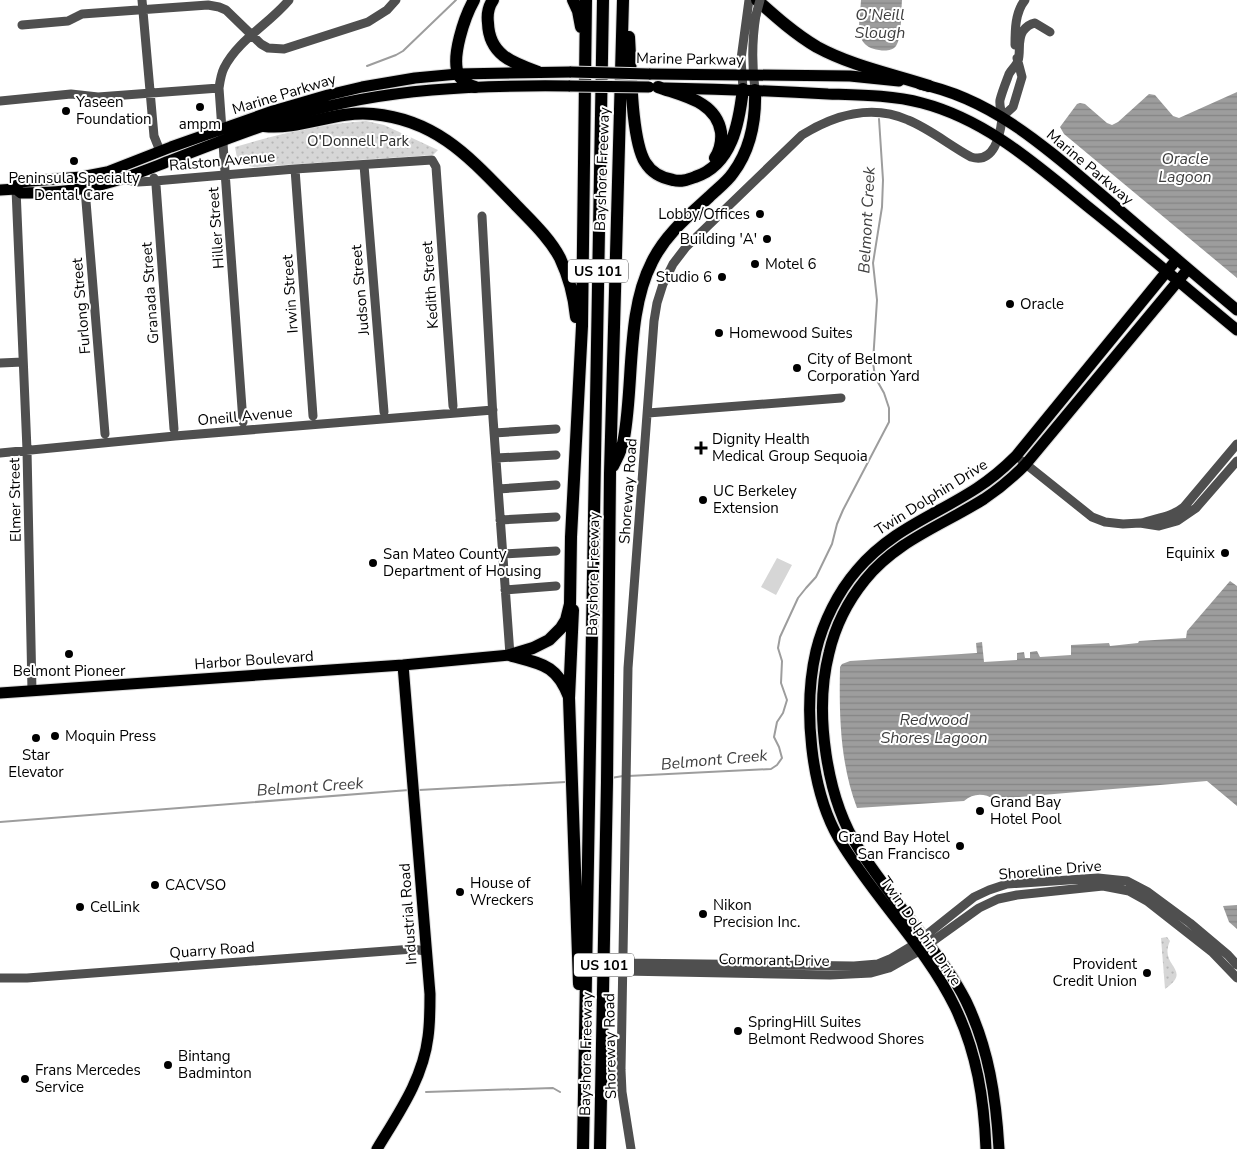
<svg xmlns="http://www.w3.org/2000/svg" width="1237" height="1149" viewBox="0 0 1237 1149" font-family="'Nunito Sans',sans-serif">
	<style>
		.green { fill: #d6d6d6 }
		.park { fill: url(#park-dots) }
		.water { fill: url(#water-rules) }
		.lines { fill: none; stroke-linecap: round; stroke-linejoin: round }
		.stream { stroke: #9d9d9d; stroke-width: 2 }
		.major-casing { stroke: #dbdbdb; stroke-width: 13 }
		.highway-casing { stroke: #dbdbdb; stroke-width: 14 }
		.minor { stroke: #4f4f4f; stroke-width: 9 }
		.major { stroke: #000; stroke-width: 11 }
		.highway { stroke: #000; stroke-width: 12 }
		.major-bridge-casing { stroke: #dbdbdb; stroke-width: 13; stroke-linecap: butt }
		.minor-bridge { stroke: #4f4f4f; stroke-width: 9 }
		.major-bridge { stroke: #000; stroke-width: 11 }
		.poi-dot { fill: #000; stroke: #fff; stroke-width: 2 }
		.labels { text-anchor: middle; dominant-baseline: central; stroke-width: 4; stroke-linejoin: round; paint-order: stroke }
		.shield { fill: #fff; stroke: #4c4c4c; stroke-width: 1 }
		.shield-label { font-size: 14px; font-weight: bold; fill: #000 }
		.street-label { font-size: 15px; fill: #000; stroke: #fff }
		.poi-label { font-size: 15px; fill: #000; stroke: #fff; text-anchor: start }
		.park-label { font-size: 15px; fill: #2d2d2d; stroke: #fff }
		.water-label { font-size: 16px; font-style: italic; fill: #3e3e3e; stroke: #fff }
	</style>
	<defs>
		<pattern id="park-dots" width="8" height="8" patternUnits="userSpaceOnUse" patternTransform="scale(1.25)"><rect width="8" height="8" fill="#d6d6d6"/><path d="M2 2h.1M6 6h.1" fill="none" stroke="#b6b6b6" stroke-width="1.8" stroke-linecap="round"/></pattern>
		<pattern id="water-rules" width="6" height="5" patternUnits="userSpaceOnUse" patternTransform="scale(1.25)"><rect width="6" height="5" fill="#9d9d9d"/><path d="M0 2.5h6" fill="none" stroke="#858585"/></pattern>
	</defs>
	<rect width="100%" height="100%" fill="#fff"/>
	<path class="green" d="M777,558L792,565L776,595L761,587Z"/>
	<path class="park" d="M366,121L384,125L438,150L433,155L254,167L238,164L235,147C278,134 321,124 366,121Z
		M1167,937L1170,941C1158,967 1194,969 1165,989L1161,938Z"/>
	<path class="water" d="M861,0H902C901,11 902,38 896,46C892,51 885,51 879,50C852,46 860,21 861,0Z
		M1237,92V278L1064,134L1060,127L1077,104L1080,103L1085,104L1107,123L1112,125L1118,122L1149,94L1155,95L1173,116L1179,118Z
		M1230,581L1237,586V806L1207,781L994,799C984,793 973,793 964,801L857,808C840,763 839,715 840,667L842,664L850,661L977,653L976,643L982,642L984,662L1017,660V653L1024,652L1025,658H1030V652L1037,651L1040,657L1071,655V645L1109,643L1110,646L1138,643L1139,641L1186,638L1187,631Z
		M1237,905V929L1229,922L1223,906Z"/>
	<g class="lines">
		<path class="stream" d="M367,66L396,55L403,51L456,0
			M628,776L771,769L777,765L782,758L779,747L774,737L777,722L783,713L787,700L781,683L782,661L778,648L780,637L798,598L806,588L816,577L832,544L837,524L843,510L889,422V408L884,393L875,377L873,362L877,300L873,263L882,207L883,180L879,119
			M611,778L623,776
			M419,790L566,782
			M0,822L409,790
			M426,1092L553,1088L560,1092"/>
		<defs>
			<path id="major" d="M649,74L850,76L899,81
				M920,84C995,99 1052,153 1109,201C1151,237 1194,274 1237,310
				M665,88C720,89 774,91 828,94C859,95 892,95 922,103C991,121 1043,171 1097,214C1144,252 1190,291 1237,330
				M16,189L19,182L81,177L107,172L171,147L273,111L328,95L362,87L415,78L458,74L571,72
				M0,190L16,189L21,193C42,193 65,192 85,188C115,183 143,171 172,160C213,144 254,128 296,115C385,88 478,85 570,86
				M0,693L403,665L510,655
				M377,1149C398,1114 423,1079 428,1037C430,1023 430,1008 430,994L403,665
				M986,1149C984,1099 977,1053 955,1007C926,947 873,897 839,839C810,789 803,707 816,651C823,622 838,592 857,570C892,529 934,516 977,488C991,479 1004,468 1016,456L1177,259
				M999,1149C996,1097 989,1049 966,1001C955,979 940,959 925,939C903,909 879,880 859,849C826,798 814,712 829,653C835,627 848,601 865,580C896,541 943,525 984,499C999,489 1013,477 1025,465L1188,269"/>
			<path id="highway" d="M474,0C465,16 450,58 459,76C463,82 469,85 475,87
				M493,0C488,7 487,15 488,23C489,55 513,63 538,72
				M573,0L578,11L581,27
				M757,0C776,17 795,34 817,47C852,66 892,74 929,86
				M629,37C631,66 631,139 645,162C651,172 662,178 673,180C681,182 687,180 695,177C732,165 739,123 743,89
				M658,87C683,96 716,101 721,132C722,142 720,150 715,158
				M264,126C300,130 336,110 373,114C438,120 471,159 514,203C530,220 549,237 560,258C569,277 574,296 576,317
				M613,466C617,458 623,448 624,438C634,383 626,312 652,262C665,235 687,217 709,197C717,189 727,182 733,173C751,149 756,119 755,90
				M573,610L569,698L579,984
				M510,655L533,648L549,640L561,628L566,620L570,604L571,537L582,326L586,0
				M512,656C542,664 557,665 569,697
				M583,1149L603,0
				M600,1149L607,782L610,473L623,0"/>
		</defs>
		<use href="#major" class="major-casing"/>
		<use href="#highway" class="highway-casing"/>
		<path class="minor" d="M142,0L154,136L160,151
			M22,25L68,21L82,14L208,5L219,7L226,10L261,44L268,48L284,49L368,22L387,10L396,0
			M1015,45C1015,31 1015,12 1025,0
			M743,89L741,59L749,0
			M755,90C752,66 752,39 756,15
			M0,101L71,94L98,97L219,88
			M1002,117L1013,107L1022,77L1017,58
			M364,165L384,412
			M295,169L313,416
			M154,178L156,185L174,429
			M122,179L138,182L155,181L295,169L432,160L436,167L453,406
			M83,183L85,189L105,434
			M16,189L27,450L32,691
			M482,216L493,418L510,655
			M0,363L23,362
			M648,413L841,398
			M243,422L219,88C220,81 221,74 224,68C238,40 269,24 289,0
			M494,433L556,429
			M0,453L175,436L493,410
			M496,458L556,455
			M1022,461L1092,517L1105,522L1123,524L1140,523L1159,526L1177,521L1196,508L1237,461
			M498,489L556,485
			M500,520L556,517
			M1142,523C1156,518 1172,517 1184,507L1237,444
			M502,554L556,551
			M505,590L556,586
			M623,963L854,966L878,964L890,959L915,944L974,897L989,890L1007,884L1098,878L1127,881L1148,892L1190,923L1228,955L1237,965
			M623,971L830,975L871,973L889,968L919,951L979,908L998,899L1017,895L1103,886L1129,891L1147,901L1212,952L1237,978
			M0,978H27L413,949L425,951
			M631,1149L622,1092L621,1070L628,668L654,321L657,303L663,284L673,264L686,247L802,135C834,115 872,104 908,120C930,129 949,145 971,157C994,164 1000,136 1002,119C1002,112 999,106 1000,100C1002,92 1006,82 1009,74C1011,70 1016,66 1018,61C1021,52 1017,40 1023,31C1026,27 1030,24 1035,23L1050,32"/>
		<use href="#major" class="major"/>
		<use href="#highway" class="highway"/>
		<defs>
			<path id="major-bridge" d="M571,72L649,74
				M570,86L649,87"/>
		</defs>
		<use href="#major-bridge" class="major-bridge-casing"/>
		<path class="minor-bridge" d="M756,15L760,0"/>
		<use href="#major-bridge" class="major-bridge"/>
	</g>
	<g class="poi-dot">
		<circle cx="200" cy="107" r="5"/>
		<circle cx="66" cy="111" r="5"/>
		<circle cx="74" cy="161" r="5"/>
		<circle cx="760" cy="214" r="5"/>
		<circle cx="767" cy="239" r="5"/>
		<circle cx="755" cy="264" r="5"/>
		<circle cx="722" cy="277" r="5"/>
		<circle cx="1010" cy="304" r="5"/>
		<circle cx="719" cy="333" r="5"/>
		<circle cx="797" cy="368" r="5"/>
		<path d="M698.5 440.5h5v5h5v5h-5v5h-5v-5h-5v-5h5z"/>
		<circle cx="703" cy="500" r="5"/>
		<circle cx="1225" cy="553" r="5"/>
		<circle cx="373" cy="563" r="5"/>
		<circle cx="69" cy="654" r="5"/>
		<circle cx="55" cy="736" r="5"/>
		<circle cx="36" cy="738" r="5"/>
		<circle cx="980" cy="811" r="5"/>
		<circle cx="960" cy="846" r="5"/>
		<circle cx="155" cy="885" r="5"/>
		<circle cx="460" cy="892" r="5"/>
		<circle cx="80" cy="907" r="5"/>
		<circle cx="703" cy="914" r="5"/>
		<circle cx="1147" cy="973" r="5"/>
		<circle cx="738" cy="1031" r="5"/>
		<circle cx="168" cy="1065" r="5"/>
		<circle cx="25" cy="1079" r="5"/>
	</g>
	<g class="labels">
		<g class="shield">
			<rect x="568" y="259.5" width="60" height="23" rx="4"/>
			<rect x="574" y="953.5" width="60" height="23" rx="4"/>
		</g>
		<g class="shield-label">
			<text x="598" y="271">US 101</text>
			<text x="604" y="965">US 101</text>
		</g>
		<g class="street-label">
			<text transform="translate(690 59) rotate(1)">Marine Parkway</text>
			<text transform="translate(284 94) rotate(-17)">Marine Parkway</text>
			<text transform="translate(222 161) rotate(-5)">Ralston Avenue</text>
			<text transform="translate(1090 167) rotate(40)">Marine Parkway</text>
			<text transform="translate(602 169) rotate(-88)">Bayshore Freeway</text>
			<text transform="translate(216 228) rotate(-94)">Hiller Street</text>
			<text transform="translate(430 285) rotate(-94)">Kedith Street</text>
			<text transform="translate(360 290) rotate(-95)">Judson Street</text>
			<text transform="translate(150 293) rotate(-94)">Granada Street</text>
			<text transform="translate(290 294) rotate(-94)">Irwin Street</text>
			<text transform="translate(81 306) rotate(-95)">Furlong Street</text>
			<text transform="translate(245 416) rotate(-5)">Oneill Avenue</text>
			<text transform="translate(628 491) rotate(-86)">Shoreway Road</text>
			<text transform="translate(931 497) rotate(-32)">Twin Dolphin Drive</text>
			<text transform="translate(15 500) rotate(-91)">Elmer Street</text>
			<text transform="translate(593 574) rotate(-89)">Bayshore Freeway</text>
			<text transform="translate(254 660) rotate(-4)">Harbor Boulevard</text>
			<text transform="translate(1050 870) rotate(-5)">Shoreline Drive</text>
			<text transform="translate(408 914) rotate(-94)">Industrial Road</text>
			<text transform="translate(921 931) rotate(55)">Twin Dolphin Drive</text>
			<text transform="translate(212 950) rotate(-4)">Quarry Road</text>
			<text transform="translate(774 960) rotate(1)">Cormorant Drive</text>
			<text transform="translate(610 1046) rotate(-91)">Shoreway Road</text>
			<text transform="translate(586 1054) rotate(-89)">Bayshore Freeway</text>
		</g>
		<g class="poi-label">
			<text x="76" y="102">Yaseen<tspan x="76" dy="17">Foundation</tspan></text>
			<text x="200" y="124" text-anchor="middle">ampm</text>
			<text x="74" y="178" text-anchor="middle">Peninsula Specialty<tspan x="74" dy="17">Dental Care</tspan></text>
			<text x="750" y="214" text-anchor="end">Lobby/Offices</text>
			<text x="757" y="239" text-anchor="end">Building 'A'</text>
			<text x="765" y="264">Motel 6</text>
			<text x="712" y="277" text-anchor="end">Studio 6</text>
			<text x="1020" y="304">Oracle</text>
			<text x="729" y="333">Homewood Suites</text>
			<text x="807" y="359">City of Belmont<tspan x="807" dy="17">Corporation Yard</tspan></text>
			<text x="712" y="439">Dignity Health<tspan x="712" dy="17">Medical Group Sequoia</tspan></text>
			<text x="713" y="491">UC Berkeley<tspan x="713" dy="17">Extension</tspan></text>
			<text x="1215" y="553" text-anchor="end">Equinix</text>
			<text x="383" y="554">San Mateo County<tspan x="383" dy="17">Department of Housing</tspan></text>
			<text x="69" y="671" text-anchor="middle">Belmont Pioneer</text>
			<text x="65" y="736">Moquin Press</text>
			<text x="36" y="755" text-anchor="middle">Star<tspan x="36" dy="17">Elevator</tspan></text>
			<text x="990" y="802">Grand Bay<tspan x="990" dy="17">Hotel Pool</tspan></text>
			<text x="950" y="837" text-anchor="end">Grand Bay Hotel<tspan x="950" dy="17">San Francisco</tspan></text>
			<text x="470" y="883">House of<tspan x="470" dy="17">Wreckers</tspan></text>
			<text x="165" y="885">CACVSO</text>
			<text x="713" y="905">Nikon<tspan x="713" dy="17">Precision Inc.</tspan></text>
			<text x="90" y="907">CelLink</text>
			<text x="1137" y="964" text-anchor="end">Provident<tspan x="1137" dy="17">Credit Union</tspan></text>
			<text x="748" y="1022">SpringHill Suites<tspan x="748" dy="17">Belmont Redwood Shores</tspan></text>
			<text x="178" y="1056">Bintang<tspan x="178" dy="17">Badminton</tspan></text>
			<text x="35" y="1070">Frans Mercedes<tspan x="35" dy="17">Service</tspan></text>
		</g>
		<g class="park-label">
			<text x="358" y="141">O'Donnell Park</text>
		</g>
		<g class="water-label">
			<text x="880" y="15">O'Neill<tspan x="880" dy="18">Slough</tspan></text>
			<text x="1185" y="159">Oracle<tspan x="1185" dy="18">Lagoon</tspan></text>
			<text transform="translate(867 220) rotate(-87)">Belmont Creek</text>
			<text x="934" y="720">Redwood<tspan x="934" dy="18">Shores Lagoon</tspan></text>
			<text transform="translate(714 760) rotate(-5)">Belmont Creek</text>
			<text transform="translate(310 787) rotate(-4)">Belmont Creek</text>
		</g>
	</g>
</svg>
